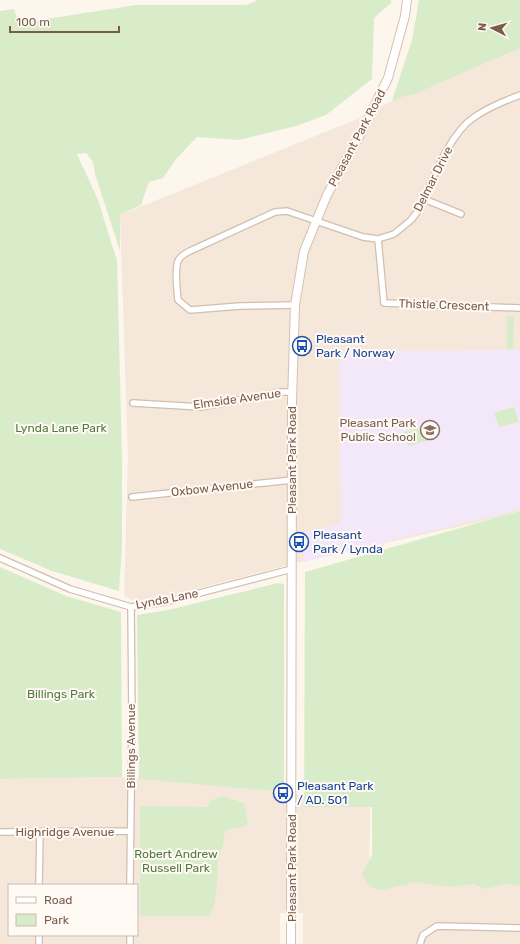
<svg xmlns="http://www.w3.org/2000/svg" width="520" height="944" viewBox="0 0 520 944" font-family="Rubik,sans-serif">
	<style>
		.residential { fill: #f5e8da; fill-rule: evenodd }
		.education { fill: #f3e8fa }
		.green { fill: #d8ecc9 }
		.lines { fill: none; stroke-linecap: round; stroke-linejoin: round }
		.street-casing { stroke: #d1beb0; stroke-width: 8 }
		.secondary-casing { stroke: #d6c0b0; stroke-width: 10 }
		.street { stroke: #fff; stroke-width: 5.5 }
		.secondary { stroke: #fff; stroke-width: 8 }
		.labels { text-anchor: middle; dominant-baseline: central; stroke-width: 4; stroke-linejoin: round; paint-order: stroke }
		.street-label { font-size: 12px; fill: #7a5c4d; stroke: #fffaf3 }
		.transit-label { font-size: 12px; fill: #164399; stroke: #fffaf3; text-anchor: start }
		.education-label { font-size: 12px; fill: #785e54; stroke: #fffaf3; text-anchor: end }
		.park-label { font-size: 12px; fill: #537a41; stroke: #fffaf3 }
	</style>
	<rect width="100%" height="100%" fill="#fdf6ec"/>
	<path class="residential" d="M520,45V511L475,523L292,564L165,597L135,601L124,596L128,457L120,215L355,120L392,101Z
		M127,777L284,792L370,806L369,881L520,880V944H303V913H280V944H0V779ZM9,885H137V935H9Z"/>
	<path class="education" d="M520,350V509L304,562L303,533L341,523L339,351Z"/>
	<path class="green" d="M258,0H391V3L374,18L372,79L326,115L296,126L239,140L197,137L176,159L163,178L149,182L141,205L120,215V251L95,174L93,162L86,153L77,154L98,200L117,261L122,457V547L119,591L52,571L0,549V11L14,9L18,22H27L136,5H247Z
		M419,0H520V48L412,95H407L392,101L412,40Z
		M507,316H514L513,349H507Z
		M514,407L519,422L499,427L494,413Z
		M423,427L427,441L408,446L404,432Z
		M520,511V886L506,884L486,889L474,884L450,887L416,882L382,890L369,887L362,874L372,855V807H304L305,572Z
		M0,567L66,596L121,612L122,777L0,779Z
		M278,583L284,584V792L139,779L137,615L168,610Z
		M222,796L244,803L248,824L242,827L225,830L223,845L218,858L217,888L213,910L211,911V916H140V806L209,807V802Z"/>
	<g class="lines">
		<defs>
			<path id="street" d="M424,199L461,214
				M378,239L384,303L520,308
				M295,305L240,306L190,310L178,300C177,291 175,269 178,261C180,256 186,253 190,251L275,212L287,211L363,237L378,239L394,234L411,220L418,211C431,184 449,134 473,118C487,108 504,101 520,95
				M133,403L201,407L282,392H293
				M132,497L292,480
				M0,558L70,589L131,607L165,602L292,569
				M0,832L130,831
				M39,885L40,832
				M130,885L132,716L131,607
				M39,944V935
				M130,944V935
				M420,944L423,935L437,926L520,928"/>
			<path id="secondary" d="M291,944L292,401L295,305L304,251L327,195L363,129L388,78L405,16L407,0"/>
		</defs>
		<use href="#street" class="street-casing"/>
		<use href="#secondary" class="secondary-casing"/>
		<use href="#street" class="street"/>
		<use href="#secondary" class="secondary"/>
	</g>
	<defs>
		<symbol id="bus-ring" viewBox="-11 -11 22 22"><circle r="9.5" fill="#fffaf3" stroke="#1a4fb4" stroke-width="1.5"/><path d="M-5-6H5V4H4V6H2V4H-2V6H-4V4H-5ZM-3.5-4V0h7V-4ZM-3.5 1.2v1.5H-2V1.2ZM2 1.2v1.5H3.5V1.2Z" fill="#1a4fb4"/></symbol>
		<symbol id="school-ring" viewBox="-11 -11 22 22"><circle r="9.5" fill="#fffaf3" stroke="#8d6e63" stroke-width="1.5"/><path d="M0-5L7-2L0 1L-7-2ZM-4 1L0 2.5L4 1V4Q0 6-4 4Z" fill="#8d6e63"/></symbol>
	</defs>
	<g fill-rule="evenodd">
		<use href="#bus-ring" x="291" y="335" width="22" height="22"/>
		<use href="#school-ring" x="419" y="419" width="22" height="22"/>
		<use href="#bus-ring" x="288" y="531" width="22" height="22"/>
		<use href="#bus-ring" x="272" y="782" width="22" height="22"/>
	</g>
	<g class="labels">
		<g class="street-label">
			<text transform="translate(357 138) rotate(-62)">Pleasant Park Road</text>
			<text transform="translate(433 179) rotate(-63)">Delmar Drive</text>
			<text transform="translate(444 305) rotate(2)">Thistle Crescent</text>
			<text transform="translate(237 399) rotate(-8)">Elmside Avenue</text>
			<text transform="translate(292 460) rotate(-90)">Pleasant Park Road</text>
			<text transform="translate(212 488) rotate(-6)">Oxbow Avenue</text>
			<text transform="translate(167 599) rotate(-11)">Lynda Lane</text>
			<text transform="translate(131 746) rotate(-90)">Billings Avenue</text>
			<text x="65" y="832">Highridge Avenue</text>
			<text transform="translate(292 868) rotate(-90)">Pleasant Park Road</text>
		</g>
		<g class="transit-label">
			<text x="316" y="339">Pleasant<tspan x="316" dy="14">Park / Norway</tspan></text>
			<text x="313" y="535">Pleasant<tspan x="313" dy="14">Park / Lynda</tspan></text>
			<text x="297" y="786">Pleasant Park<tspan x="297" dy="14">/ AD. 501</tspan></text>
		</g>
		<g class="education-label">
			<text x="416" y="423">Pleasant Park<tspan x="416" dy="14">Public School</tspan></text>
		</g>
		<g class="park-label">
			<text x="61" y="428">Lynda Lane Park</text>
			<text x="61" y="694">Billings Park</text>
			<text x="176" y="854">Robert Andrew<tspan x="176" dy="14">Russell Park</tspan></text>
		</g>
	</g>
	<rect x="8" y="884" width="130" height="52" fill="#fffaf3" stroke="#cabbb1"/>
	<rect x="16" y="897" width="20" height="6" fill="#ffffff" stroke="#cabbb1"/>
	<text x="44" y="904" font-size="12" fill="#7a5c4d">Road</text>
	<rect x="16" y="914" width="20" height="12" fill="#d8ecc9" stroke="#cabbb1"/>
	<text x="44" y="924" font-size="12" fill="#7a5c4d">Park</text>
	<g transform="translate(492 28) rotate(276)" stroke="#fffaf3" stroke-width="3" paint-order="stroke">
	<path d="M0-3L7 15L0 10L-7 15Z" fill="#7a5c4d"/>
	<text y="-6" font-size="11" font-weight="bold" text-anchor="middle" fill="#7a5c4d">N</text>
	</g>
	<path d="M10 26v6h109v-6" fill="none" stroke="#7a5c4d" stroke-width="2"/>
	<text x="16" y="26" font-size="12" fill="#7a5c4d" stroke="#fffaf3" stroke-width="3" paint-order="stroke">100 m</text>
</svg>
